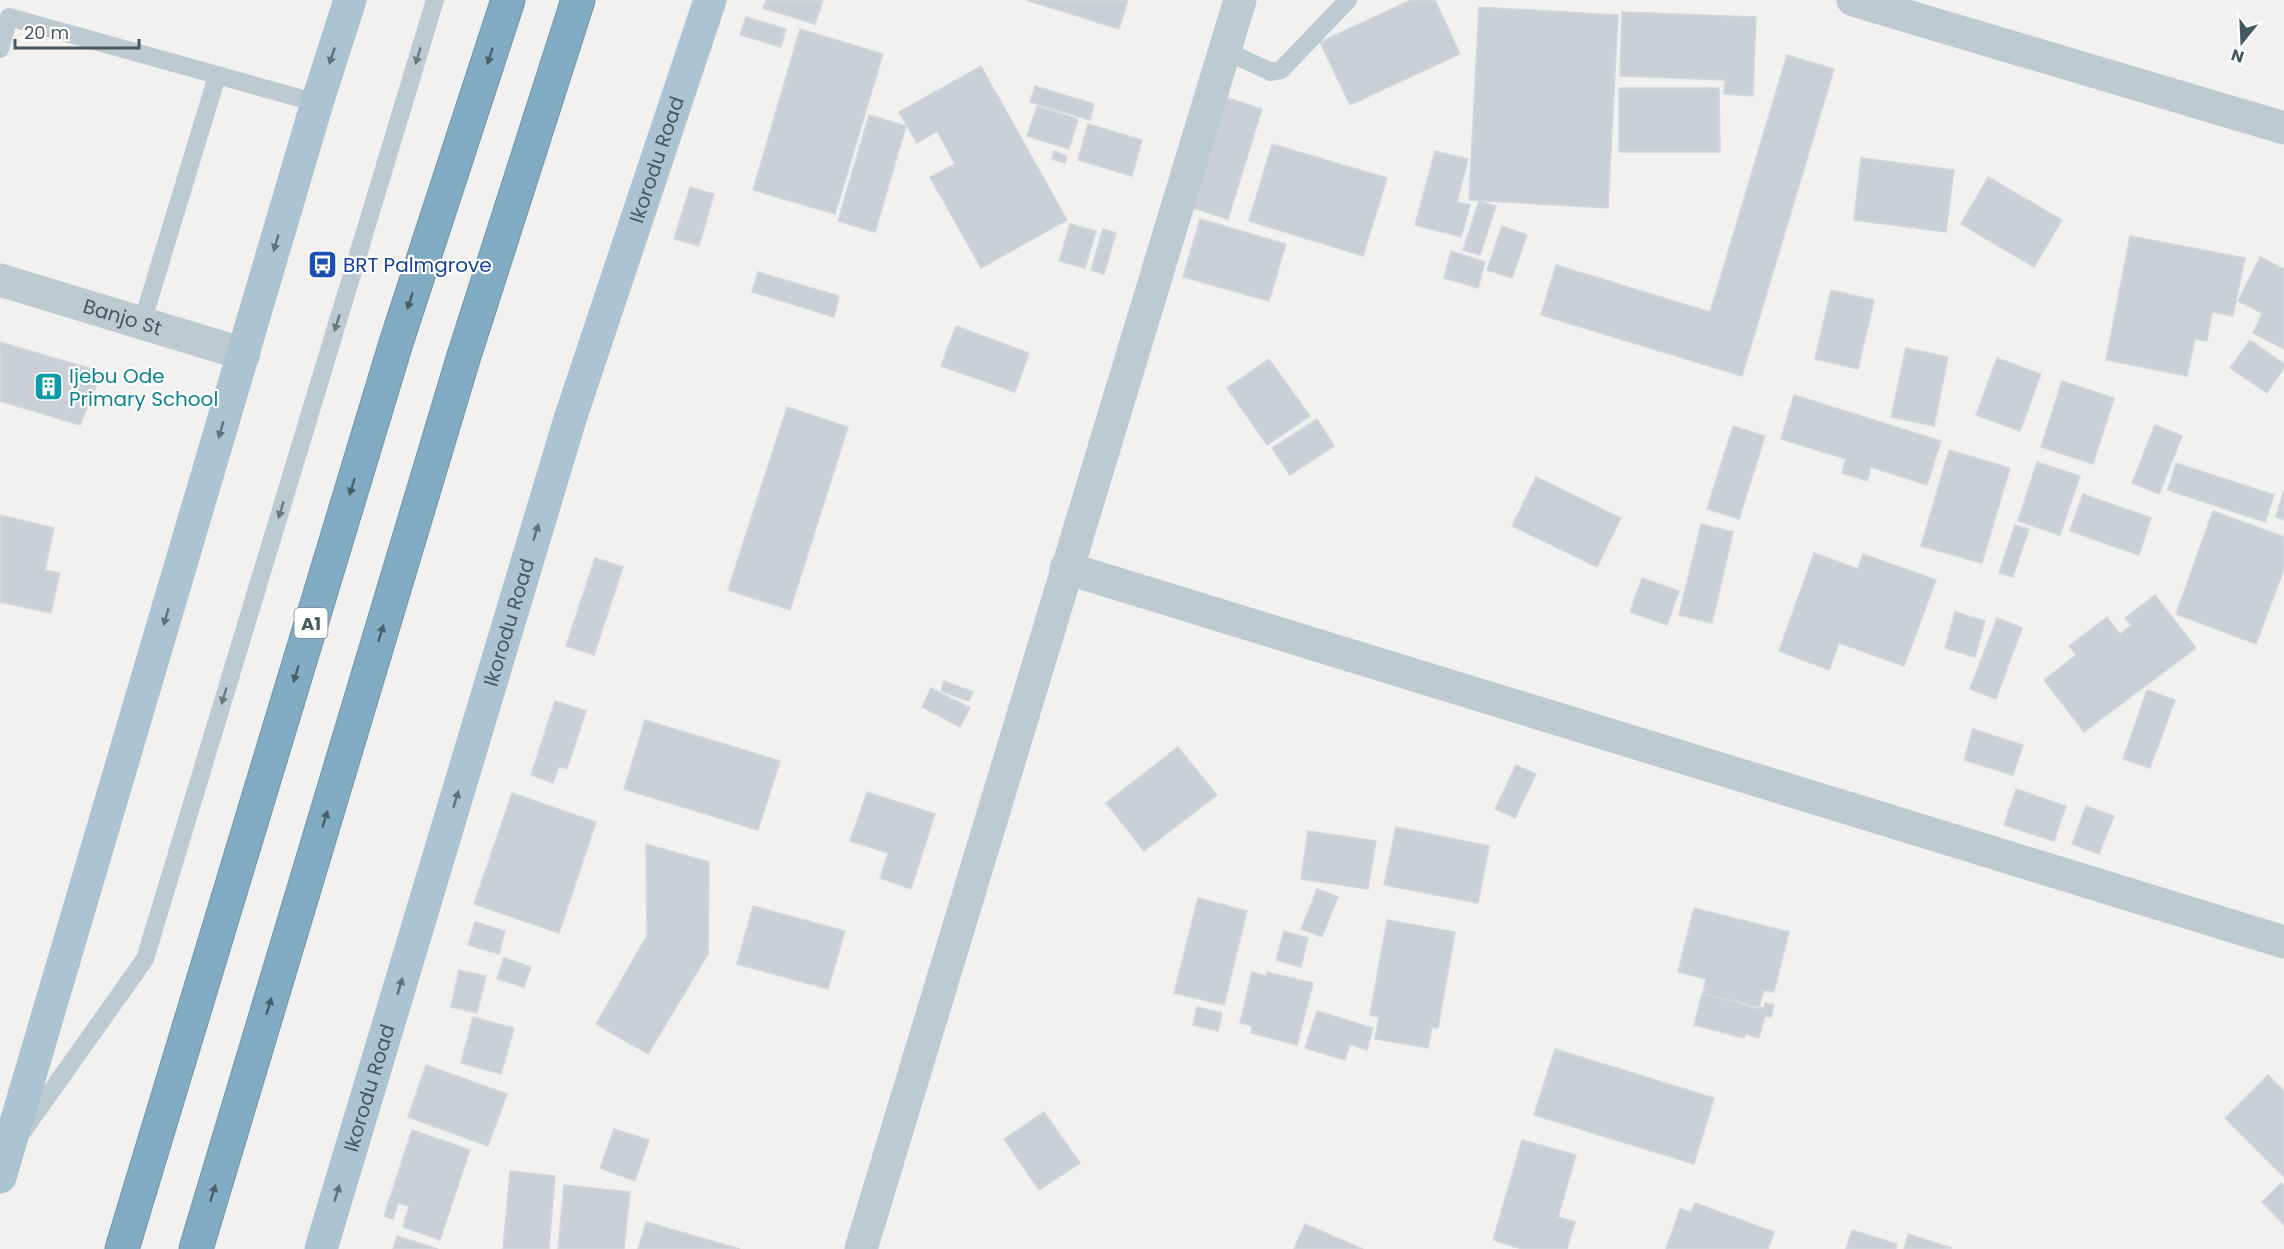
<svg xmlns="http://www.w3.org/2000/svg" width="2284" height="1249" viewBox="0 0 2284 1249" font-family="Poppins,sans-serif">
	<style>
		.building { fill: #cbd0d6; stroke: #d3d7dc; stroke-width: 1.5 }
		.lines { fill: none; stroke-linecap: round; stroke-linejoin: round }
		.motorway-casing { stroke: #6d96b0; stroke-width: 35 }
		.service { stroke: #bccad1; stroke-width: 18 }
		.minor { stroke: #bccad1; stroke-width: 33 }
		.primary { stroke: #acc4d2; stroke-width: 33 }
		.motorway { stroke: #82abc4; stroke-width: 33 }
		.oneway { fill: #5f727c }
		.oneway2 { fill: #697a82 }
		.oneway3 { fill: #4b5f6a }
		.labels { text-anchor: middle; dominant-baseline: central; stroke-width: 4.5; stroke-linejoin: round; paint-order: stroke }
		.shield { fill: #fff; stroke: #7d8990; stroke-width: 1.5 }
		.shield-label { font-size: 18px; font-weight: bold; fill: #455760 }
		.street-label { font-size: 20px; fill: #455760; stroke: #fff }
		.transit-label { font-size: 20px; fill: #164399; stroke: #fff; text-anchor: start }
		.culture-label { font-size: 20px; fill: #0d838f; stroke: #fff; text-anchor: start }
	</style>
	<rect width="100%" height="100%" fill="#f3f0f0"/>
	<path class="building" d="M766,0H823L815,24L763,8Z
		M1026,0H1128L1119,29Z
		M1411,0H1435L1460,54L1350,105L1320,42Z
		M1479,7L1618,15L1608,208L1469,200Z
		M1622,12L1756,17L1753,96L1724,94L1725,80L1620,76Z
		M746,17L786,29L781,47L740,35Z
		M800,29L883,54L835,214L753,190Z
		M1787,55L1834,69L1742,376L1541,315L1556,265L1710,312Z
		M981,66L1067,220L981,268L930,177L955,164L937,131L917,143L899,112Z
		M1035,86L1094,104L1090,120L1030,102Z
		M1619,88H1719L1720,152H1619Z
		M1215,94L1262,109L1228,219L1181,204Z
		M1037,106L1078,119L1069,149L1027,136Z
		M869,115L906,126L875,232L838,221Z
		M1088,124L1142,140L1132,176L1078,160Z
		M1272,144L1387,178L1363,256L1249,221Z
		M1054,151L1067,156L1065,163L1052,159Z
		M1435,151L1468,159L1457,202L1470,205L1461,237L1415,225Z
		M1861,158L1954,170L1946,232L1854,220Z
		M1988,177L2062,220L2034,267L1961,224Z
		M690,187L714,194L699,246L674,239Z
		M1479,201L1496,206L1480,255L1463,250Z
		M1200,219L1286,244L1269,301L1183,277Z
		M1070,224L1096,231L1085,268L1059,261Z
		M1502,226L1527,235L1512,278L1487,270Z
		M1103,229L1116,233L1104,274L1091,270Z
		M2130,236L2245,258L2233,316L2212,312L2207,341L2195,339L2187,376L2106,360Z
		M1451,251L1485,262L1478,288L1444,278Z
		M2260,257L2284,269V349L2253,333L2262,313L2238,301Z
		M758,272L839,296L834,317L752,292Z
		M1831,290L1874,300L1858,369L1815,359Z
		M956,326L1029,353L1015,392L941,366Z
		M2250,340L2284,364V368L2267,393L2230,368Z
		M0,342L102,372L80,425L0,401Z
		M1906,348L1948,357L1934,426L1891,417Z
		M1997,358L2041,374L2020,431L1976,415Z
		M1269,359L1310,416L1267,445L1227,388Z
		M2062,381L2114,398L2093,464L2041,447Z
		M1794,395L1941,441L1927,485L1871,467L1867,481L1842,473L1846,459L1781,439Z
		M787,407L848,427L790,610L728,590Z
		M1317,419L1334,446L1290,475L1272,448Z
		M2155,425L2182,436L2159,494L2132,483Z
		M1733,426L1765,436L1739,519L1707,509Z
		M1949,450L2010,468L1982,563L1921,546Z
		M2037,462L2080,476L2060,535L2018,521Z
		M2176,463L2274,495L2265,522L2168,490Z
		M1536,477L1621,518L1597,567L1512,526Z
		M2284,490V520L2276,517Z
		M2083,494L2151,518L2139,555L2070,531Z
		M2213,511L2284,537V569L2256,644L2176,614Z
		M0,515L54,528L45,570L60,573L51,613L0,602Z
		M1701,524L1733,532L1712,623L1679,615Z
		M2015,525L2029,529L2013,577L1999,573Z
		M1814,553L1858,569L1863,554L1936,580L1904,666L1839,643L1829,670L1779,651Z
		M595,558L623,567L594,655L566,646Z
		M1642,578L1679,591L1667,625L1630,612Z
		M2155,595L2196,648L2084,732L2044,680L2076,655L2069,646L2107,617L2120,634L2131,625L2125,618Z
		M1955,612L1985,621L1975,657L1945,648Z
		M1997,618L2022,628L1996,699L1970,689Z
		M944,681L973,692L969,701L941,691Z
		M931,688L970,708L960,727L922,707Z
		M2147,690L2175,700L2150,768L2123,759Z
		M555,701L586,711L567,769L559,766L553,783L531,775Z
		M645,720L780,761L758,830L624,789Z
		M1973,729L2023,745L2013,775L1964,760Z
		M1178,747L1217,795L1144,851L1106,803Z
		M1516,765L1536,774L1515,818L1495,809Z
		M2016,789L2066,806L2054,841L2004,825Z
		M867,792L935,814L911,889L880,878L888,853L850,841Z
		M512,793L596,822L559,933L474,904Z
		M2086,806L2114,816L2099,854L2072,844Z
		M1396,827L1489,846L1478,903L1384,885Z
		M1308,831L1376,841L1368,889L1301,879Z
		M646,844L709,862L708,954L648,1054L596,1024L647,936Z
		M1317,889L1338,897L1322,937L1301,929Z
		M1198,898L1247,911L1224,1005L1174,993Z
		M753,906L845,931L828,989L737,964Z
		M1694,908L1789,932L1774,992L1764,990L1759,1007L1703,993L1706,979L1678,972Z
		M1387,920L1455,932L1438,1028L1432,1027L1428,1048L1375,1039L1379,1017L1370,1015Z
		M475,922L505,931L499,954L468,945Z
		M1284,931L1308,938L1301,967L1276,960Z
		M504,958L531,967L524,987L497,979Z
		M459,970L486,976L477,1013L451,1007Z
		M1252,972L1266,976L1267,972L1313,983L1297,1045L1251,1033L1252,1026L1240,1023Z
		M1702,994L1759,1009L1760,1007L1764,1008L1765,1003L1774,1005L1771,1017L1765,1016L1759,1038L1745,1034L1744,1038L1694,1025Z
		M1197,1007L1222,1013L1218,1031L1193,1025Z
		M1317,1011L1373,1028L1367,1050L1350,1044L1345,1060L1305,1048Z
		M473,1017L514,1028L501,1074L461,1063Z
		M1555,1049L1714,1098L1694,1164L1534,1115Z
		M426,1065L507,1094L488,1146L408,1117Z
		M2268,1075L2284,1091V1177L2225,1118Z
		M1044,1112L1080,1163L1039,1190L1004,1139Z
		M614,1129L649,1140L635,1181L600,1168Z
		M412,1130L470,1150L440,1240L403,1227L409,1206L398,1203L393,1219L384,1216Z
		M1522,1140L1576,1155L1558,1217L1575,1222L1567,1249H1522L1493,1240Z
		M510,1171L555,1176L549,1249H503Z
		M2281,1183L2284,1186V1225L2262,1202Z
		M564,1185L630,1192L624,1249H558Z
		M1695,1203L1774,1232L1768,1249H1666L1680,1209L1691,1212Z
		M646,1222L740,1249H638Z
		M1305,1224L1363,1249H1294Z
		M1852,1230L1897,1244L1896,1249H1846Z
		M1908,1234L1952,1248L1904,1249Z
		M397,1236L438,1249H393Z"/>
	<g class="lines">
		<defs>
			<path id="motorway" d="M122,1249L396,343L508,0
				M196,1249L463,359L578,0"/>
		</defs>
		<use href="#motorway" class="motorway-casing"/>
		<path class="service" d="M0,49L9,17L317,103
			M1224,50L1271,72L1281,70L1348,0
			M142,323L217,76
			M23,1131L145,959L435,0"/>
		<g class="minor">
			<path d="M1853,0L2284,128"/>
			<path id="s1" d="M0,280L244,354"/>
			<path d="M1066,568L2284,942"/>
			<path d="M861,1249L1240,0"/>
		</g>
		<g class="primary">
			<path d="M0,1177L317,103L350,0"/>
			<path id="s2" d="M321,1249L570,419L710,0"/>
		</g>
		<use href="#motorway" class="motorway"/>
	</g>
	<defs><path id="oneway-solid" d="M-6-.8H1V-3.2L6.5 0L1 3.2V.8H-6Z" transform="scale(1.5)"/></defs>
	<g class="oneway">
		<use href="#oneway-solid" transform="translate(332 56) rotate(108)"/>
		<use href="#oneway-solid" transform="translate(276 243) rotate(106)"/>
		<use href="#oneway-solid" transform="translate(221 430) rotate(106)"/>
		<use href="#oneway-solid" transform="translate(536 532) rotate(-73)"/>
		<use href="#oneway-solid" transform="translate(166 617) rotate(106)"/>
		<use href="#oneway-solid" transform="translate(456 799) rotate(-73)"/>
		<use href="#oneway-solid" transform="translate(400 986) rotate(-73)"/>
		<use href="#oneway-solid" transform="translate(337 1193) rotate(-73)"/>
	</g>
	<g class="oneway2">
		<use href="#oneway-solid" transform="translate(418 56) rotate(107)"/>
		<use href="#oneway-solid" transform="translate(337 323) rotate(107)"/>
		<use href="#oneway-solid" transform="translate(281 510) rotate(107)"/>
		<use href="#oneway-solid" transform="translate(224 696) rotate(107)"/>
	</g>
	<g class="oneway3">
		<use href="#oneway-solid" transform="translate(490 56) rotate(108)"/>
		<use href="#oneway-solid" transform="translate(410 301) rotate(108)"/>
		<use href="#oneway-solid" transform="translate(352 487) rotate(107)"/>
		<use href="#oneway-solid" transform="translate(381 633) rotate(-73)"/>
		<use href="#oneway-solid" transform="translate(296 674) rotate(107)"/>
		<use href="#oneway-solid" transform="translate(325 819) rotate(-73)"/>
		<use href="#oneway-solid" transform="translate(269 1006) rotate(-73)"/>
		<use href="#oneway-solid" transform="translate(213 1193) rotate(-73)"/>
	</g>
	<defs>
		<symbol id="bus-square" viewBox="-11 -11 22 22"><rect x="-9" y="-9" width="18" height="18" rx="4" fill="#1a4fb4" stroke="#fff"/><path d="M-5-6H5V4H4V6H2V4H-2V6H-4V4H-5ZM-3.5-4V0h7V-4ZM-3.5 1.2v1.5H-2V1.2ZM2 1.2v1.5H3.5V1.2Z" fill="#fff"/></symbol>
		<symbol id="building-square" viewBox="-11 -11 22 22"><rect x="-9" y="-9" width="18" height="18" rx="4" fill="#0f9aa8" stroke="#fff"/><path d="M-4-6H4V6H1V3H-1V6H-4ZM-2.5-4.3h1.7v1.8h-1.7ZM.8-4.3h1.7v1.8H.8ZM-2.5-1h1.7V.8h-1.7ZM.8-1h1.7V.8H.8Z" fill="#fff"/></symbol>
	</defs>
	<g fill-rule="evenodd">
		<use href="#bus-square" x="306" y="248" width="33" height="33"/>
		<use href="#building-square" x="32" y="370" width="33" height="33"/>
	</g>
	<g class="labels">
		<rect class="shield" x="294.5" y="608" width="33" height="30" rx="4.5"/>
		<g class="shield-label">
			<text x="311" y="623">A1</text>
		</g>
		<g class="street-label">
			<text stroke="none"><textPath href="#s2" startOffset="1140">Ikorodu Road</textPath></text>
			<text stroke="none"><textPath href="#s1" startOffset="128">Banjo St</textPath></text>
			<text stroke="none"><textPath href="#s2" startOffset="654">Ikorodu Road</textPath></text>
			<text stroke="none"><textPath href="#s2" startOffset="168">Ikorodu Road</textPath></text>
		</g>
		<g class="transit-label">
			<text x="343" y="265">BRT Palmgrove</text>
		</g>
		<g class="culture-label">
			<text x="69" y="376">Ijebu Ode<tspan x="69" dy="23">Primary School</tspan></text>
		</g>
	</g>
	<g transform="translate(2242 42) rotate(198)" stroke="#ffffff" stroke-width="4.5" paint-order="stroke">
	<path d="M0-4.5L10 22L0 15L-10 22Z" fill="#455760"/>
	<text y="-9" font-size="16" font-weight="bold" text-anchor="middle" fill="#455760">N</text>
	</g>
	<path d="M15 39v9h124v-9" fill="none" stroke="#455760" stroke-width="3"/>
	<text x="24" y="39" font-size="18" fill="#455760" stroke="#ffffff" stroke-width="4.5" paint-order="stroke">20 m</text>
</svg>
